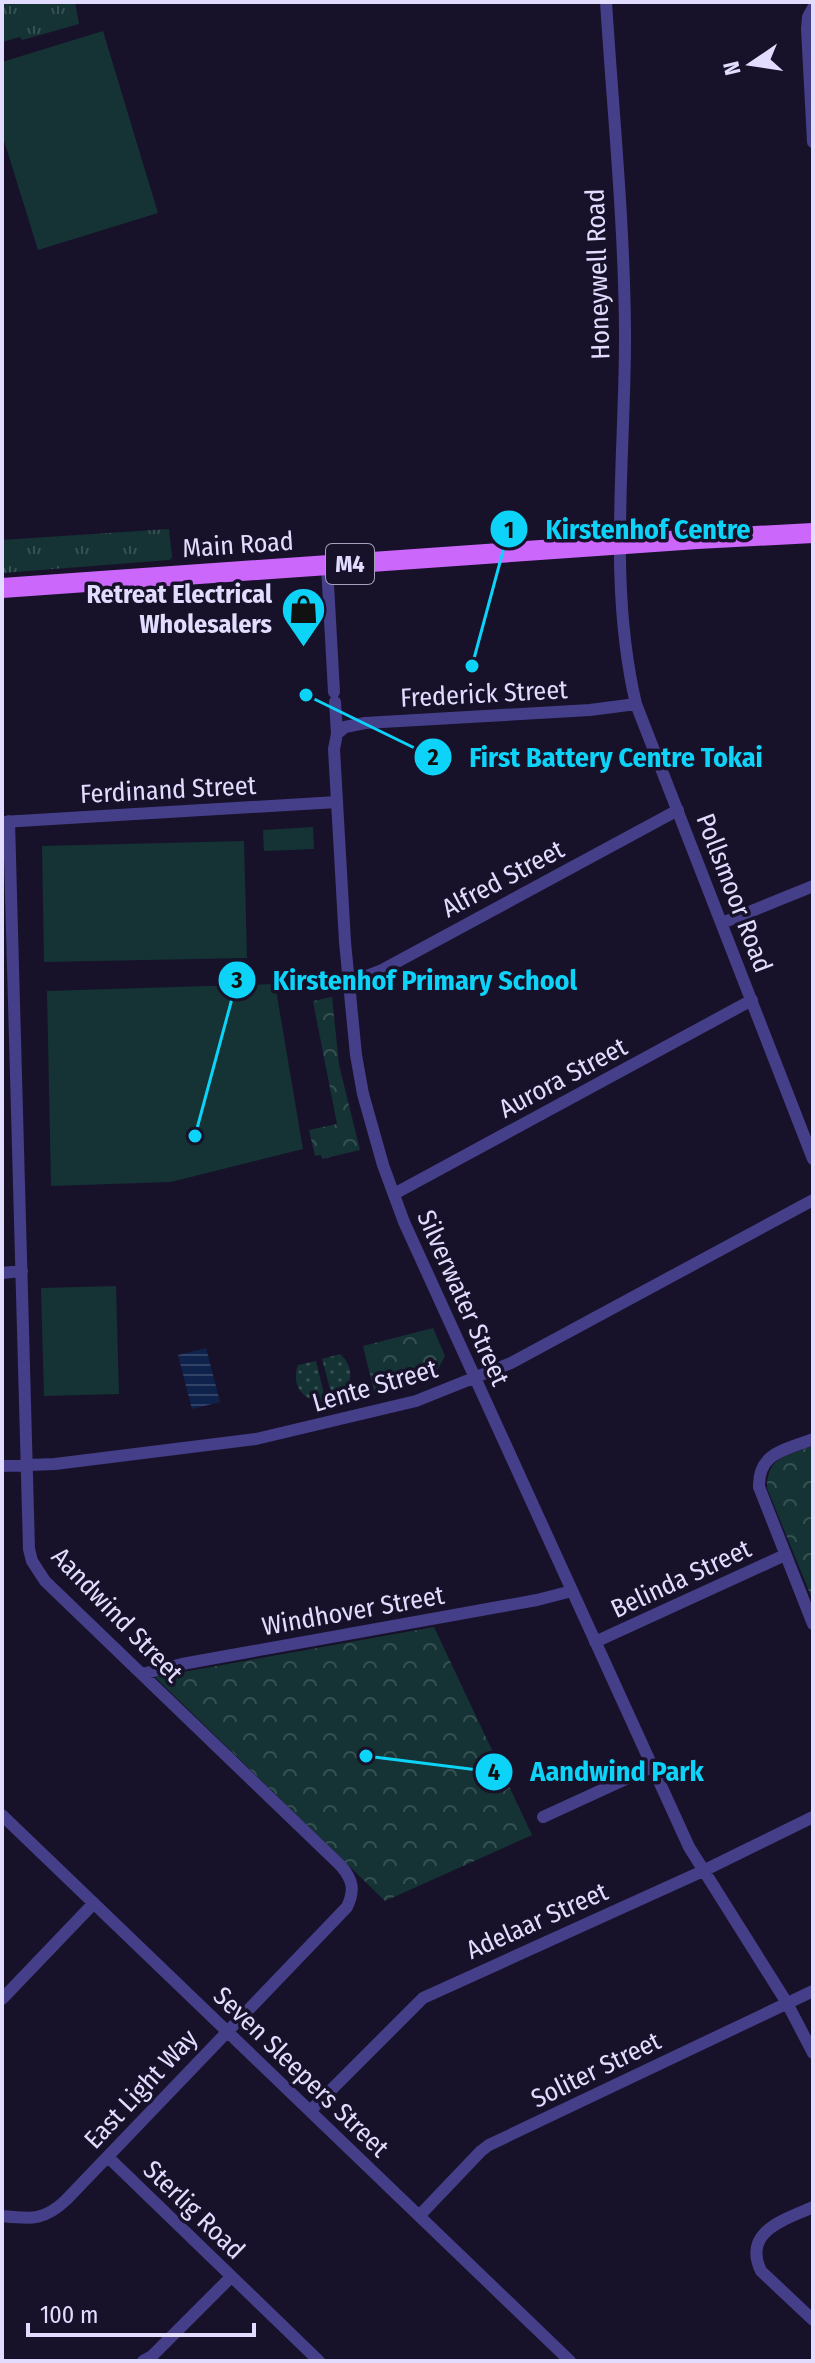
<svg xmlns="http://www.w3.org/2000/svg" width="815" height="2363" viewBox="0 0 815 2363" font-family="'Fira Sans Condensed',sans-serif">
	<style>
		.grass { fill: url(#grass-tufts) }
		.forest { fill: url(#forest-crowns) }
		.garden { fill: url(#garden-dots) }
		.pitch { fill: #153334 }
		.water { fill: url(#water-rules) }
		.lines { fill: none; stroke-linecap: round; stroke-linejoin: round }
		.minor { stroke: #453e88; stroke-width: 12 }
		.primary { stroke: #cc67fb; stroke-width: 20 }
		.labels { text-anchor: middle; dominant-baseline: central; stroke-width: 7; stroke-linejoin: round; paint-order: stroke }
		.shield { fill: #17122a; stroke: #a59fbe; stroke-width: 2 }
		.shield-label { font-size: 24px; font-weight: bold; fill: #e2dcfe }
		.street-label { font-size: 26px; fill: #e2dcfe; stroke: #17122a }
		.poi-label { font-size: 26px; font-weight: bold; fill: #e2dcfe; stroke: #17122a; text-anchor: end }
		.leader { fill: none; stroke: #0ed3f8; stroke-width: 3 }
		.callout-dot { fill: #0ed3f8; stroke: #17122a; stroke-width: 3 }
		.mark-label { font-size: 24px; text-anchor: middle; font-weight: bold; fill: #111 }
		.callout-label { font-size: 28px; text-anchor: middle; font-weight: bold; fill: #0ed3f8; stroke: #17122a; stroke-width: 7; stroke-linejoin: round; paint-order: stroke }
	</style>
	<defs>
		<pattern id="grass-tufts" width="24" height="20" patternUnits="userSpaceOnUse" patternTransform="scale(2)"><rect width="24" height="20" fill="#153334"/><path d="M3 7l-1-3M5 7V3M7 7l1-3M15 17l-1-3M17 17v-4M19 17l1-3" fill="none" stroke="#375052"/></pattern>
		<pattern id="forest-crowns" width="20" height="18" patternUnits="userSpaceOnUse" patternTransform="scale(2)"><rect width="20" height="18" fill="#153334"/><path d="M2 6a3 3 0 1 1 6 0M12 15a3 3 0 1 1 6 0" fill="none" stroke="#375052"/></pattern>
		<pattern id="garden-dots" width="8" height="8" patternUnits="userSpaceOnUse" patternTransform="scale(2)"><rect width="8" height="8" fill="#153334"/><path d="M2 2h.1M6 6h.1" fill="none" stroke="#375052" stroke-width="1.8" stroke-linecap="round"/></pattern>
		<pattern id="water-rules" width="6" height="5" patternUnits="userSpaceOnUse" patternTransform="scale(2)"><rect width="6" height="5" fill="#0f224c"/><path d="M0 2.5h6" fill="none" stroke="#324267"/></pattern>
	</defs>
	<rect width="100%" height="100%" fill="#17122a"/>
	<path class="grass" d="M2,2H75L79,24L22,40L20,37L2,42Z
		M169,529L172,558L169,560L2,573V540Z"/>
	<path class="forest" d="M332,997L339,1065L360,1150L322,1159L321,1155L315,1156L309,1130L337,1124L313,1001Z
		M433,1328L445,1356L434,1376L374,1391L363,1346Z
		M813,1446V1601L767,1488C767,1456 787,1456 813,1446Z
		M434,1627L532,1835L385,1901L155,1677Z"/>
	<path class="garden" d="M340,1354C356,1368 353,1389 335,1399L334,1396H332L322,1359Z
		M316,1361L326,1402C305,1403 290,1386 298,1365Z"/>
	<path class="pitch" d="M103,31L158,213L38,250L2,134V62Z
		M313,827L314,849L264,851L263,830Z
		M244,841L247,958L44,962L42,846Z
		M275,984L303,1149L171,1182L51,1186L47,991Z
		M116,1286L119,1394L44,1396L41,1288Z"/>
	<path class="water" d="M206,1348L220,1402L192,1409L178,1355Z"/>
	<g class="lines">
		<path class="minor" d="M606,2C613,111 624,220 625,329C626,453 607,581 636,704L813,1159
			M813,8L808,17L807,29L813,142
			M327,566L334,692
			M335,702L337,734L334,749L345,942L356,1055L363,1094L383,1165L404,1222L689,1847L787,2003L813,2053
			M337,734L345,727L365,723L590,710L636,704
			M2,822L337,802
			M722,923L813,886
			M348,983L382,970L678,810
			M394,1194L752,1000
			M2,1273L22,1271
			M813,1439C786,1450 758,1452 759,1487L813,1624
			M2,1466L55,1464L256,1439L416,1401L511,1363L813,1200
			M595,1642L785,1555
			M142,1674L182,1664L537,1600L572,1591
			M2,1815L570,2361
			M543,1817L652,1767
			M2,1999L94,1903
			M310,2111L423,1998L703,1871L813,1817
			M108,2157L319,2361
			M813,2207C785,2220 742,2231 761,2271L813,2320
			M2,2216C31,2219 44,2221 66,2200L347,1907C355,1890 353,1880 341,1866L45,1581L32,1561L29,1549L9,821
			M419,2216L481,2151L489,2145L813,1991
			M143,2361L152,2356L231,2277"/>
		<path class="primary" d="M2,588L697,539L813,533"/>
	</g>
	<defs>
		<symbol id="shop-pin" viewBox="-11 -11 22 30"><path d="M0 17L-7.5 6A9.5 9.5 0 1 1 7.5 6Z" fill="#0ed3f8" stroke="#17122a"/><path d="M-5-2.5h2.3a2.7 3.5 0 0 1 5.4 0H5L5.5 6h-11ZM-1.5-2.5h3a1.5 2.3 0 0 0-3 0Z" fill="#111"/></symbol>
	</defs>
	<g fill-rule="evenodd">
		<use href="#shop-pin" x="278" y="584" width="51" height="69"/>
	</g>
	<g class="labels">
		<rect class="shield" x="326" y="544" width="48" height="40" rx="6"/>
		<g class="shield-label">
			<text x="350" y="564">M4</text>
		</g>
		<g class="street-label">
			<text transform="translate(598 274) rotate(-92)">Honeywell Road</text>
			<text transform="translate(238 545) rotate(-4)">Main Road</text>
			<text transform="translate(484 694) rotate(-3)">Frederick Street</text>
			<text transform="translate(168 790) rotate(-3)">Ferdinand Street</text>
			<text transform="translate(503 879) rotate(-28)">Alfred Street</text>
			<text transform="translate(734 893) rotate(69)">Pollsmoor Road</text>
			<text transform="translate(563 1078) rotate(-28)">Aurora Street</text>
			<text transform="translate(463 1298) rotate(66)">Silverwater Street</text>
			<text transform="translate(375 1386) rotate(-16)">Lente Street</text>
			<text transform="translate(681 1579) rotate(-25)">Belinda Street</text>
			<text transform="translate(353 1611) rotate(-10)">Windhover Street</text>
			<text transform="translate(117 1615) rotate(46)">Aandwind Street</text>
			<text transform="translate(537 1921) rotate(-24)">Adelaar Street</text>
			<text transform="translate(596 2070) rotate(-26)">Soliter Street</text>
			<text transform="translate(301 2072) rotate(44)">Seven Sleepers Street</text>
			<text transform="translate(141 2089) rotate(-47)">East Light Way</text>
			<text transform="translate(194 2210) rotate(44)">Sterlig Road</text>
		</g>
		<g class="poi-label">
			<text x="272" y="594">Retreat Electrical<tspan x="272" dy="30">Wholesalers</tspan></text>
		</g>
	</g>
	<path class="leader" d="M472 666L509 529M306 695L433 757M195 1136L237 980M366 1756L494 1772"/>
	<g class="callout-dot">
		<circle cx="472" cy="666" r="8"/>
		<circle cx="306" cy="695" r="8"/>
		<circle cx="195" cy="1136" r="8"/>
		<circle cx="366" cy="1756" r="8"/>
		<circle cx="509" cy="529" r="20"/>
		<circle cx="433" cy="757" r="20"/>
		<circle cx="237" cy="980" r="20"/>
		<circle cx="494" cy="1772" r="20"/>
	</g>
	<g class="mark-label">
		<text x="509" y="538">1</text>
		<text x="433" y="765">2</text>
		<text x="237" y="988">3</text>
		<text x="494" y="1780">4</text>
	</g>
	<g class="callout-label">
		<text x="648" y="539">Kirstenhof Centre</text>
		<text x="616" y="767">First Battery Centre Tokai</text>
		<text x="425" y="990">Kirstenhof Primary School</text>
		<text x="617" y="1781">Aandwind Park</text>
	</g>
	<rect width="815" height="2363" fill="none" stroke="#e2dcfe" stroke-width="8"/>
	<g transform="translate(751 64) rotate(257)" stroke="#17122a" stroke-width="6" paint-order="stroke">
	<path d="M0-6L14 30L0 20L-14 30Z" fill="#e2dcfe"/>
	<text y="-12" font-size="22" font-weight="bold" text-anchor="middle" fill="#e2dcfe">N</text>
	</g>
	<path d="M28 2323v12h226v-12" fill="none" stroke="#e2dcfe" stroke-width="4"/>
	<text x="40" y="2323" font-size="24" fill="#e2dcfe" stroke="#17122a" stroke-width="6" paint-order="stroke">100 m</text>
</svg>
